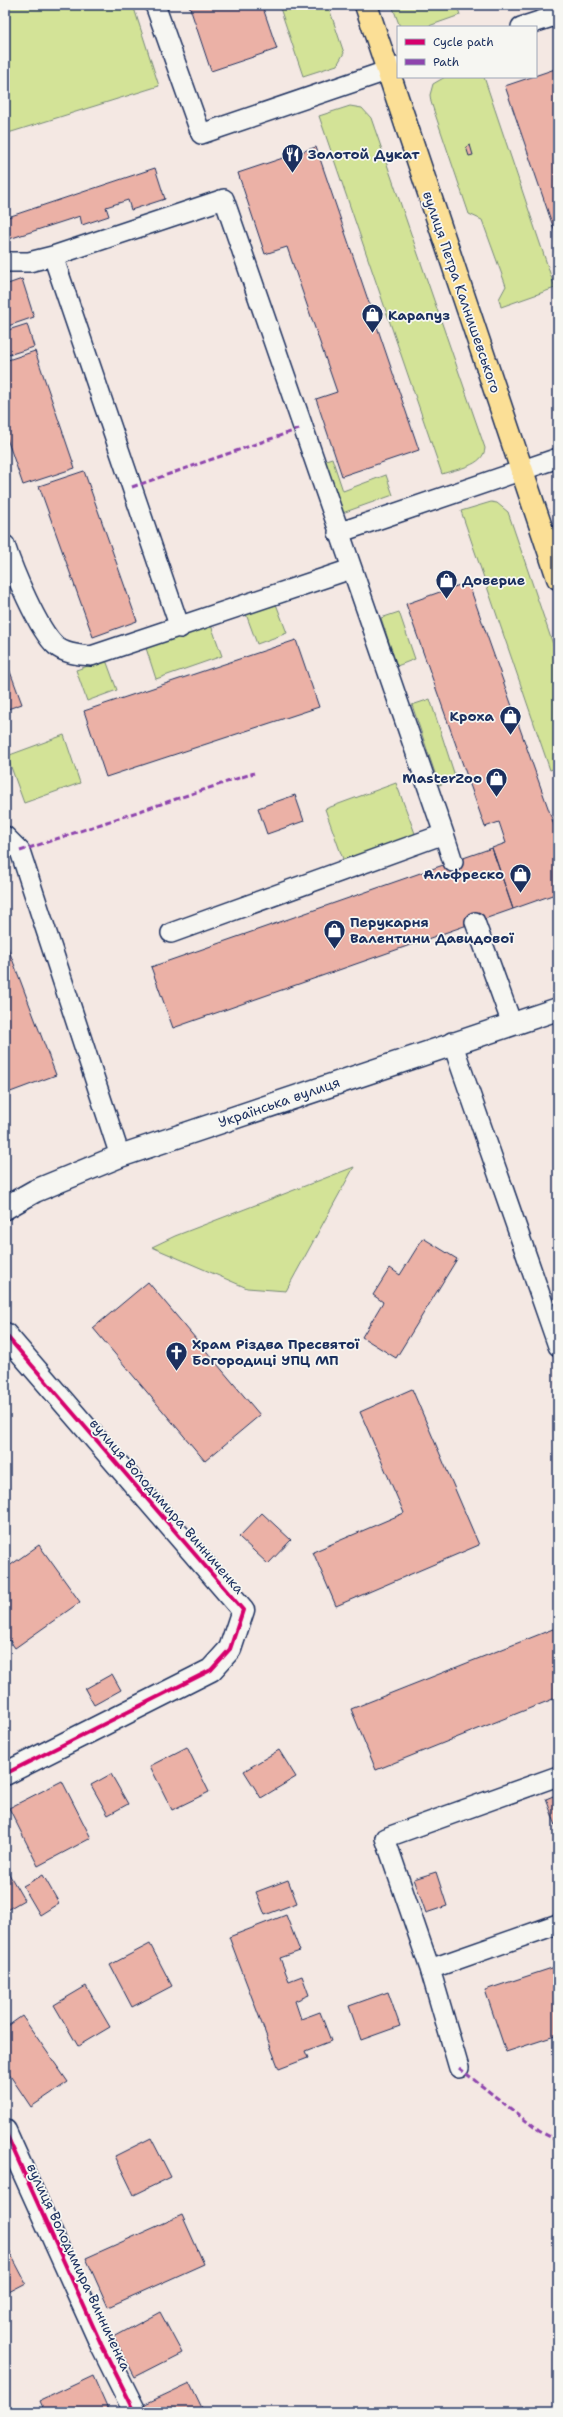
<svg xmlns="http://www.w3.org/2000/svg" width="563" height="2417" viewBox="0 0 563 2417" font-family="'Shantell Sans',sans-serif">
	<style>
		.green { fill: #d3e397; stroke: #77897a }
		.building { fill: #ebb1a6; stroke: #1b2f5e }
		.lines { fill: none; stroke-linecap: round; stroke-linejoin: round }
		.lane-casing { stroke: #1b2f5e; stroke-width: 22 }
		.street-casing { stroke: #1b2f5e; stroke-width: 25 }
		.secondary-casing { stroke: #1b2f5e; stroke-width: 25 }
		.primary-casing { stroke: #1b2f5e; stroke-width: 25 }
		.lane { stroke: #f6f6f2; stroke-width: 19 }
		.street { stroke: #f6f6f2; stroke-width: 22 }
		.secondary { stroke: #f6f6f2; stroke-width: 22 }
		.primary { stroke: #fbdf96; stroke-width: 22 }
		.quiet { stroke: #8e44ad; stroke-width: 3; stroke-dasharray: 6 3; stroke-linecap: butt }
		.cycleway-casing { stroke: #f6f6f2; stroke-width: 6 }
		.cycleway { stroke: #d6006c; stroke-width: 4 }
		.labels { text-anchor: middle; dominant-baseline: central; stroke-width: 3.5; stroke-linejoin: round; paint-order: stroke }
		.poi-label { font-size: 14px; font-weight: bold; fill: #1b2f5e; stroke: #f6f6f2; text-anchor: start }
		.street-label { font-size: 14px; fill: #1b2f5e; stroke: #f6f6f2 }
	</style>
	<rect width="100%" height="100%" fill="#f4e8e3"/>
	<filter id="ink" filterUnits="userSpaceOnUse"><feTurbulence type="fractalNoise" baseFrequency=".025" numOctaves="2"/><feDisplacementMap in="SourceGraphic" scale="8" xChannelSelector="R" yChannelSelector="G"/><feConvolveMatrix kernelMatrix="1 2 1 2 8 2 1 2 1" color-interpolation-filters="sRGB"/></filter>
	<g filter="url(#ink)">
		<path class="green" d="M5,5H133L159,86L5,134Z
			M279,5H328L344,53L337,65L303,76Z
			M392,5H457L460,15L426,27H400Z
			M445,77H484L555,288L501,307L499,299L506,286L482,220L469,214L431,102L430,95L433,84Z
			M350,106L362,108L371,118L485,448C484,466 456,469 442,474L319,116Z
			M332,458L343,491L386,475L393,495L334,516L316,463Z
			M491,502L497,503L508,512L558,659V767L550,770L461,511Z
			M276,604L287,633L257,644L246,614Z
			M399,612L415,659L397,666L381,618Z
			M211,625L222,656L156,679L146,648Z
			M106,660L117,690L87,701L76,670Z
			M430,699L456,779L439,785L412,705Z
			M64,735L80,783L24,803L7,756Z
			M396,783L416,836L344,862L325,809Z
			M354,1167L286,1291L247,1288L152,1247L175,1236Z"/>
		<path class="building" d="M189,5H262L277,49L211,71Z
			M558,68V241L505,86Z
			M470,145L473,155L469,156L466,147Z
			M316,147L419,450L342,476L316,399L337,392L287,247L265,254L238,173Z
			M155,168L165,199L131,210L128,200L106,207L109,216L82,225L80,216L9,239L5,227V218Z
			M22,279L34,317L5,327V285Z
			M27,324L34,347L5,356V331Z
			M35,351L75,468L23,485L5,433V361Z
			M84,471L137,621L93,637L39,486Z
			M468,582L558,836V893L513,909L492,848L506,843L499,822L485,827L406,604Z
			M296,640L319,707L106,777L84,711Z
			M5,658L22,704L5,710Z
			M295,795L304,821L267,834L258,808Z
			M492,848L513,909L173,1028L151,967Z
			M5,940L56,1075L5,1094Z
			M423,1238L457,1259L396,1358L362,1337L383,1302L373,1295L390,1268L400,1275Z
			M148,1282L260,1415L205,1461L93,1328Z
			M412,1389L479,1545L336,1606L313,1552L404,1513L360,1412Z
			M262,1513L291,1540L268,1564L239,1537Z
			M39,1545L80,1602L15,1648L5,1634V1569Z
			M558,1627V1697L376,1770L351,1709Z
			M112,1674L121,1690L94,1705L85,1689Z
			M187,1747L209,1792L172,1810L150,1766Z
			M279,1750L296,1777L261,1798L244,1771Z
			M111,1774L128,1804L108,1815L91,1785Z
			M62,1781L91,1838L38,1866L9,1808Z
			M558,1794V1831L546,1799Z
			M5,1867L24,1900L5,1911Z
			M436,1872L447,1906L426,1913L414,1879Z
			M43,1875L59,1903L40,1915L23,1886Z
			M288,1880L297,1903L265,1915L256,1892Z
			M286,1915L300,1951L280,1958L289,1981L302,1976L309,1995L295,2001L301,2019L320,2012L331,2041L305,2051L308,2058L279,2069L229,1937Z
			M150,1944L172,1986L132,2007L110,1965Z
			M558,1966V2035L506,2052L485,1990Z
			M86,1986L110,2027L78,2046L54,2005Z
			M388,1992L400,2026L361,2040L349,2006Z
			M22,2016L68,2082L31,2107L5,2068V2028Z
			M151,2138L171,2177L134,2195L115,2156Z
			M182,2215L204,2264L108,2307L86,2258Z
			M5,2243L26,2283L5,2294Z
			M160,2312L182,2353L135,2377L114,2337Z
			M93,2376L109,2412H45L40,2401Z
			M190,2383L203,2410L199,2412H147L143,2405Z"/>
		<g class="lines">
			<defs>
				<path id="lane" d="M155,5L201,134L398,67
					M521,27L558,15
					M53,256L180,628
					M5,262H29L53,256L224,199L444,834L171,933
					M338,533L558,458
					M5,545C13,570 38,630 56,646C65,654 80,655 91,656L351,569
					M444,834L453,862
					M5,836L20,851L120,1156
					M475,922L512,1024
					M452,1042L558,1346
					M430,1969L558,1924
					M459,2068L430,1969L385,1838L558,1776"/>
				<path id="street" d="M5,1334L243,1610L230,1649L211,1670L5,1774
					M5,2131L102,2346L135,2412"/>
				<path id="secondary" d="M5,1208L35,1191L120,1156L558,1009"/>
				<path id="primary" d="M366,5L558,578"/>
			</defs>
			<use href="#lane" class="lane-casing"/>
			<use href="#street" class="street-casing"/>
			<use href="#secondary" class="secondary-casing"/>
			<use href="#primary" class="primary-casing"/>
			<use href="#lane" class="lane"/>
			<use href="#street" class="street"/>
			<use href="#secondary" class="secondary"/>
			<use href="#primary" class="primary"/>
			<path class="quiet" d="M132,487L302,428
				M20,851L254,773
				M459,2068L539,2131L558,2141"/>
			<defs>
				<path id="cycleway" d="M5,1334L243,1610L230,1649L211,1670L5,1774
					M5,2131L102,2346L135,2412"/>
			</defs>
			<use href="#cycleway" class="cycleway-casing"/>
			<use href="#cycleway" class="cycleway"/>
		</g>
	</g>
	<defs>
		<symbol id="restaurant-pin" viewBox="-11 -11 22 30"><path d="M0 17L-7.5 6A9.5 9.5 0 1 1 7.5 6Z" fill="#1b2f5e" stroke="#f6f6f2"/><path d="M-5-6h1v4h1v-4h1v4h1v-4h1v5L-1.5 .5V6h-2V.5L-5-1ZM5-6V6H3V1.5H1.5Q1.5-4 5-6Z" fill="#fff"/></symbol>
		<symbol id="shop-pin" viewBox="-11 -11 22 30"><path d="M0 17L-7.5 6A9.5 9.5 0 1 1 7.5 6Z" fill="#1b2f5e" stroke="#f6f6f2"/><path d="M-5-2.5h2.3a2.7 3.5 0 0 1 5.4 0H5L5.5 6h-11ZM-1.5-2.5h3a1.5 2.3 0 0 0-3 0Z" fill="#fff"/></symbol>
		<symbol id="church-pin" viewBox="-11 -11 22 30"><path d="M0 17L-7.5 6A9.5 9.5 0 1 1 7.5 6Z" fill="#1b2f5e" stroke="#f6f6f2"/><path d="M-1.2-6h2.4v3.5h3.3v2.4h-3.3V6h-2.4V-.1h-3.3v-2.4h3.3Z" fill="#fff"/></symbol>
	</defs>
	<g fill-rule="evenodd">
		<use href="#restaurant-pin" x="280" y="142" width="25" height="34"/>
		<use href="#shop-pin" x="360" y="302" width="25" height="34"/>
		<use href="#shop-pin" x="434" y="568" width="25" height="34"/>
		<use href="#shop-pin" x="498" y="704" width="25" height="34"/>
		<use href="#shop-pin" x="484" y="766" width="25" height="34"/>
		<use href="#shop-pin" x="508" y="862" width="25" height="34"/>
		<use href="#shop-pin" x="322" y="918" width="25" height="34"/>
		<use href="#church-pin" x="164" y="1340" width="25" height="34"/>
	</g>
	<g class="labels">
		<g class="poi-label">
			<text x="308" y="154">Золотой Дукат</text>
			<text x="388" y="315">Карапуз</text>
			<text x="462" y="580">Доверие</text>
			<text x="494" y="716" text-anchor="end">Кроха</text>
			<text x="482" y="778" text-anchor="end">MasterZoo</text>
			<text x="504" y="874" text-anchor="end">Альфреско</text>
			<text x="350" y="922">Перукарня<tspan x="350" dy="16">Валентини Давидової</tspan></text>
			<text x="192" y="1344">Храм Різдва Пресвятої<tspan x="192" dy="16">Богородиці УПЦ МП</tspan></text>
		</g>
		<g class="street-label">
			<text transform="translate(462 292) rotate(71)">вулиця Петра Калнишевського</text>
			<text transform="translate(279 1102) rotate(-19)">Українська вулиця</text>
			<text transform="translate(167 1506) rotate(49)">вулиця Володимира Винниченка</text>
			<text transform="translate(79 2267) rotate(65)">вулиця Володимира Винниченка</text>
		</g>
	</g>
	<rect width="563" height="2417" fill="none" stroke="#f6f6f2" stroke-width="20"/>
	<rect x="10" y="10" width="543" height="2397" fill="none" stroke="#1b2f5e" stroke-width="1.5" filter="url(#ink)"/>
	<rect x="397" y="26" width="140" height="52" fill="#f6f6f2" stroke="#9ea6b7"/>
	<rect x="405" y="39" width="20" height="6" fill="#d6006c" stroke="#9ea6b7"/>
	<text x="433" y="46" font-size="12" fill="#1b2f5e">Cycle path</text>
	<rect x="405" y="59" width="20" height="6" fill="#8e44ad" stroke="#9ea6b7"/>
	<text x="433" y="66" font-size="12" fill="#1b2f5e">Path</text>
</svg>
